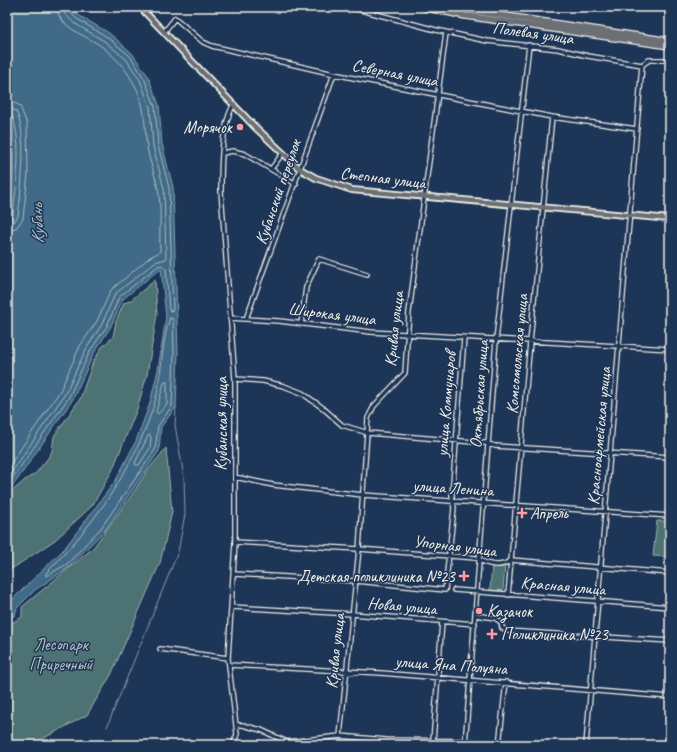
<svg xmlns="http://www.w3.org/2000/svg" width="677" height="752" viewBox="0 0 677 752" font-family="Caveat,sans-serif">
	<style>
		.green { fill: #4d7273; stroke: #a0b2ae }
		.water { fill: #406b87; stroke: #88a1ae }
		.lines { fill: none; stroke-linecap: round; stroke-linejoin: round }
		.shore { stroke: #acbbc1; stroke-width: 1 }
		.stream { stroke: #88a1ae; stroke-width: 1 }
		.minor-casing { stroke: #f4f1e8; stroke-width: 6 }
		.major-casing { stroke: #f4f1e8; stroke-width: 8 }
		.highway-casing { stroke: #f4f1e8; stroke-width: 8 }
		.minor { stroke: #1d3557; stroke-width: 3.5 }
		.major { stroke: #6b6f75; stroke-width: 4.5 }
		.highway { stroke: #6b6f75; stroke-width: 5.5 }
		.poi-dot { fill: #ff9aa2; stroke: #1d3557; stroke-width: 1.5 }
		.labels { text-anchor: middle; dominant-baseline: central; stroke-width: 3; stroke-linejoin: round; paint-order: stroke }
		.street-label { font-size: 17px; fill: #f4f1e8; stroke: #1d3557 }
		.poi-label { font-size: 17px; fill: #f4f1e8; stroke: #1d3557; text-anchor: start }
		.park-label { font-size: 17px; fill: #bac5bf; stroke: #1d3557 }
		.water-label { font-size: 18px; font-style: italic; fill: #b5c2c6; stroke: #1d3557 }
	</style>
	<rect width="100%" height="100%" fill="#1d3557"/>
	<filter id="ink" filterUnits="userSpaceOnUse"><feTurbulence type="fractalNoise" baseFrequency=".025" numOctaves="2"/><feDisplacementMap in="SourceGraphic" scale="8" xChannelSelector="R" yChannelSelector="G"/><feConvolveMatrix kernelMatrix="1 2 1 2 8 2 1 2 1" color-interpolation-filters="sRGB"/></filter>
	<g filter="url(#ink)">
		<path class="green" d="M7,148L20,150L7,255Z
			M155,280L157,314L147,375L137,409L112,471L92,506L55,540L7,572V502L10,493L25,480L36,473L48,458L52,451L54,436L80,399L93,362L102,347L113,337L116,321L124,303L130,301Z
			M166,448L172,512L160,563L111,675L87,715L31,745H7V626L22,617V607L93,548L131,496L148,470Z
			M657,521H670V557L653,556Z
			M492,565H505L503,591L490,590Z"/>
		<path class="water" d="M7,7H70L80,16L109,33L132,53L148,76L159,105L162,144L173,187L178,353L176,407L161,427L159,451L105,530L69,567L35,590L17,608L15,615L7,620V601L14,598L64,549L116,480L136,441L150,403L158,370L166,317L161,268L123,299L110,328L94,353L73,399L13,486L7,491V235L13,173V128L7,111Z"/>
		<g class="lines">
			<path class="shore" d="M7,101L15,103L20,106L27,124L28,173L23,219L16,228L7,230
				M7,107L16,111C28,134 21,191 18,216L14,222L7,224
				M7,112L12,115C23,143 16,186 13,215L7,219
				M170,318L173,319L174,353L172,406L158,426L155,450L101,528L67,564L46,576V573C93,526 134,469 154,405C163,377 160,345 170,318Z
				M167,382V404L158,414L156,412L164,383Z
				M150,435L151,437L150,448L139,465H136L135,463L148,436Z
				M7,469L60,391L80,346L97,321L111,290L150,257L160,252C159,232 162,208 158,188C155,174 149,161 147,147C144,123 146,103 133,82C125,67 114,56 101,46C87,36 57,27 57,7
				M7,479L65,394L86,349L102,324L115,294L155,262L166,259L164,189L153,146L150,107L140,80L126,59L104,41L74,23L64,13L63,7
				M7,486L69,397L90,351L107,326L119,297L158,266L162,265L166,269L169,310L171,311L173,310L169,188L158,145L155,106L144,78L130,56L107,37L77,19L69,11L68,7"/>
			<path class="stream" d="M107,727L178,552L185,514L184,477L175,425L176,407"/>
			<defs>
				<path id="minor" d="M350,7L436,30L487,41L558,49L588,56L642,65
					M164,32L175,18L203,42L212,46L334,74L439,95L552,117L637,129
					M223,153L233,151L245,154L296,184
					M271,169L283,153
					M230,318L279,321L371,332L670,349
					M246,319L334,74
					M301,324L306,287L319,259L367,274
					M235,379L263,381L284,386L302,393L323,408L342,425L368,433L485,443L495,446L670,457
					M235,477L273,485L363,495L670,516
					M235,542L359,549L476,558C486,564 500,569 511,560L670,573
					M234,574L356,581L445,590L454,508L452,496L464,338
					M454,590L670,607
					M508,595L530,342L552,117
					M232,607L352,614L475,624
					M476,615L495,618L501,622L502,628L507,631L670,641
					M160,649L228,658
					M229,665L381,673L670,697
					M236,725H243L261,730L287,742L340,736L386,740L466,741L513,745
					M340,736L359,549L368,418L374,406L405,373L409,312L446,33
					M433,741L442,622
					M233,745L237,734L228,658L235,542V379L221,191C221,166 221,126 234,104
					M465,745L496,340L529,45
					M499,745L506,682
					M586,745L642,65L649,60H670"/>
				<path id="major" d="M140,7L254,126L300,169L316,178L352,190L670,219"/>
				<path id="highway" d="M423,7L466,16L670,46
					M446,7L670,41"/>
			</defs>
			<use href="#minor" class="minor-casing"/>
			<use href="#major" class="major-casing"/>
			<use href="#highway" class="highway-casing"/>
			<use href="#minor" class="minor"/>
			<use href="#major" class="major"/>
			<use href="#highway" class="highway"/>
		</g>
	</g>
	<g class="poi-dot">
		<circle cx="240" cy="127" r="4"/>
		<path d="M520 507h4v4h4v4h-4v4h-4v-4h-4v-4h4z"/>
		<path d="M462 570h4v4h4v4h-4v4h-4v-4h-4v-4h4z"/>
		<circle cx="479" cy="611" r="4"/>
		<path d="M490 628h4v4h4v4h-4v4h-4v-4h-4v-4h4z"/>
	</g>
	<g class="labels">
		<g class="street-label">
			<text transform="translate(533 33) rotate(8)">Полевая улица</text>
			<text transform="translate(395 73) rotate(11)">Северная улица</text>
			<text transform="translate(383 178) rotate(7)">Степная улица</text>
			<text transform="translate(278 192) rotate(-71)">Кубанский переулок</text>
			<text transform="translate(332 314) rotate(7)">Широкая улица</text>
			<text transform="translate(394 329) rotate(-84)">Кривая улица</text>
			<text transform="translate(517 354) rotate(-85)">Комсомольская улица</text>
			<text transform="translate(479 394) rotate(-86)">Октябрьская улица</text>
			<text transform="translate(446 404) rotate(-85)">улица Коммунаров</text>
			<text transform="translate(221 424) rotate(-90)">Кубанская улица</text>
			<text transform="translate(599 436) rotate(-85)">Красноармейская улица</text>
			<text transform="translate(453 488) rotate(4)">улица Ленина</text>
			<text transform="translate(455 546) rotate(7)">Упорная улица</text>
			<text transform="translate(563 586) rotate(5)">Красная улица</text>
			<text transform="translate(402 606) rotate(5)">Новая улица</text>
			<text transform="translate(335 651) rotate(-84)">Кривая улица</text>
			<text transform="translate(451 665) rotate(4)">улица Яна Полуяна</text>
		</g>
		<g class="poi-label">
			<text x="232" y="127" text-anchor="end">Морячок</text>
			<text x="530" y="513">Апрель</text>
			<text x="455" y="576" text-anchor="end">Детская поликлиника №23</text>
			<text x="487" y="611">Казачок</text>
			<text x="501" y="634">Поликлиника №23</text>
		</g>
		<g class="park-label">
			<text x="61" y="644">Лесопарк<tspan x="61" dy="20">Приречный</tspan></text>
		</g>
		<g class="water-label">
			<text transform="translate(37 224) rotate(-92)">Кубань</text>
		</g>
	</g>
	<rect width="677" height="752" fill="none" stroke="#1d3557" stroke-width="24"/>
	<rect x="12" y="12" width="653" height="728" fill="none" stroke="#f4f1e8" stroke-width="1.5" filter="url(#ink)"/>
</svg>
